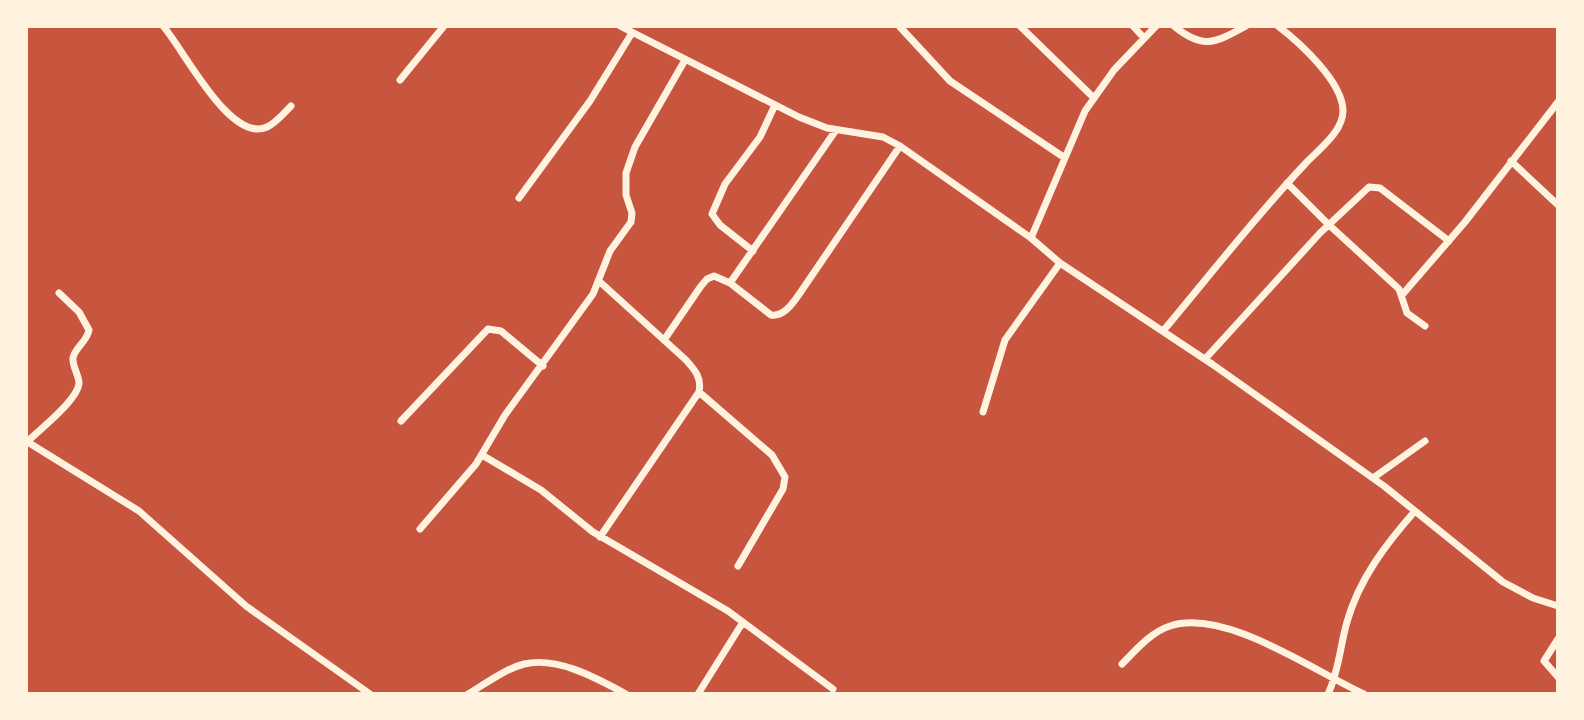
<svg xmlns="http://www.w3.org/2000/svg" width="1584" height="720" viewBox="0 0 1584 720" font-family="'DejaVu Sans',sans-serif">
	<style>
		.lines { fill: none; stroke-linecap: round; stroke-linejoin: round }
		.minor { stroke: #fff3e0; stroke-width: 7 }
	</style>
	<rect width="100%" height="100%" fill="#c8553d"/>
	<g class="lines">
		<path class="minor" d="M163,26C183,48 230,144 267,127C276,123 284,113 291,106
			M620,26L799,117L827,128L883,137L900,146L1031,238L1060,263L1212,364L1384,486L1503,582L1533,598L1558,606
			M1020,26L1094,98
			M1133,26L1144,38
			M1174,26C1203,50 1215,43 1246,26
			M900,27L950,81L1065,158
			M400,80L444,26
			M1511,161L1558,205
			M1287,183L1328,224L1399,289L1407,313L1425,326
			M519,198L590,101L632,33
			M1031,238L1085,111L1114,70L1156,26
			M753,251L720,225L712,214L725,184L760,137L775,105
			M600,282L686,360C695,370 702,378 699,392L600,537
			M730,283L836,130
			M1402,295L1465,222L1558,102
			M1163,331C1210,275 1255,217 1305,164C1318,150 1343,132 1343,111C1343,82 1300,43 1278,26
			M664,340L701,286L707,279L714,276L730,283L771,315C784,317 793,303 800,293L900,146
			M1205,359L1320,233L1369,187L1380,188L1449,241
			M699,392L772,455L785,477L783,489L738,566
			M983,412L1005,340L1060,263
			M401,421L488,329L501,331L543,366
			M26,441L139,511L246,606L370,694
			M27,442C39,430 78,400 79,383C79,375 72,366 73,358C75,347 87,342 89,330L79,312L59,293
			M482,455L541,490L593,532L728,611L833,689
			M1373,478L1425,441
			M420,529L476,464L505,415L593,294L610,251L631,222L632,213L626,195V173L635,147L685,60
			M1558,639L1544,661L1558,677
			M1122,664C1136,650 1151,632 1170,626C1225,608 1314,671 1364,694
			M468,694C485,684 505,669 524,664C558,656 598,679 626,694
			M698,694L743,622
			M1328,694C1339,671 1340,646 1347,622C1359,579 1386,544 1415,511"/>
	</g>
	<rect width="1584" height="720" fill="none" stroke="#fff3e0" stroke-width="56"/>
</svg>
